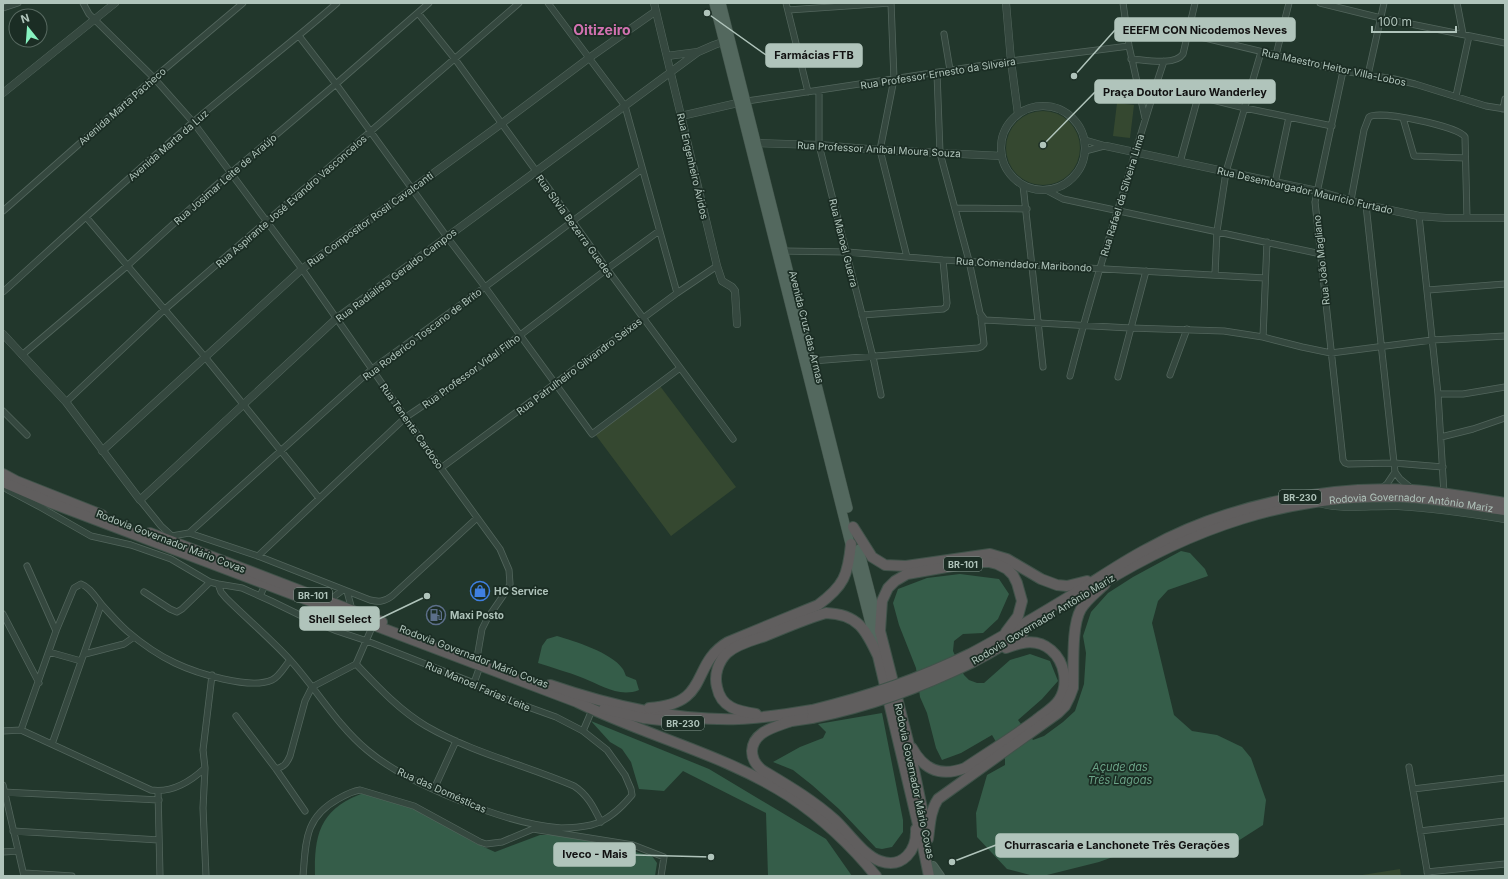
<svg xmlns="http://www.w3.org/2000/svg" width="1508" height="879" viewBox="0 0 1508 879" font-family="Inter,sans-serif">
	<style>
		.green { fill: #354830 }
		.water { fill: #355d49 }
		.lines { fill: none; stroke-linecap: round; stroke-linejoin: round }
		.minor-casing { stroke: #53665d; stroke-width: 7 }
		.tertiary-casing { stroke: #53665d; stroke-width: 8 }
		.secondary-casing { stroke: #53665d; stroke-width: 10 }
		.primary-casing { stroke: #42544b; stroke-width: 10 }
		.trunk-casing { stroke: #40534a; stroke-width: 12 }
		.minor { stroke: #35483f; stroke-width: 5.5 }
		.tertiary { stroke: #35483f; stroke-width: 7 }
		.secondary { stroke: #445b50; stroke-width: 8 }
		.primary { stroke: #53685e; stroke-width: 9 }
		.trunk { stroke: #605e5e; stroke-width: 10 }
		.trunk-bridge-casing { stroke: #40534a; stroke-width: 12; stroke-linecap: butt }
		.trunk-bridge { stroke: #605e5e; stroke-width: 10 }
		.labels { text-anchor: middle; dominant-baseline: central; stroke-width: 3.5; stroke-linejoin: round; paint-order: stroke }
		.shield { fill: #1b2d24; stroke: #83978e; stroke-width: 1 }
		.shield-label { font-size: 9px; font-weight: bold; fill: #b0c4bb }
		.street-label { font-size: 10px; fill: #b0c4bb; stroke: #1b2d24 }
		.poi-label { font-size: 10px; font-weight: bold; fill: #b0c4bb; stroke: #1b2d24; text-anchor: start }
		.water-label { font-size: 11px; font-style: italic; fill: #6aa286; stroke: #1b2d24 }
		.district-label { font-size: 14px; font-weight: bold; fill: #d372b1; stroke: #1b2d24 }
		.leader { fill: none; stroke: #b0c4bb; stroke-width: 1.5 }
		.callout-dot { fill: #b0c4bb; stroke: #1b2d24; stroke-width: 1.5 }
		.callout { fill: #b0c4bb; stroke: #b0c4bb; stroke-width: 1.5 }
		.callout-label { font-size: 11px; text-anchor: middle; font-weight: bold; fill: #111 }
	</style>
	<rect width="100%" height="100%" fill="#22372c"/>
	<path class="green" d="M1117,103L1134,105L1130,138L1113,136Z
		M1006 148a37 37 0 1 1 74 0a37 37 0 1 1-74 0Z
		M660,386L736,487L671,536L595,434Z
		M1400,869L1401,876H1356Z"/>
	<path class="water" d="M1181,551L1190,553L1205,569L1208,576L1168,590L1158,601L1152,623L1174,715L1192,731L1217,735L1242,747L1251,758L1266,800L1263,825L1238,841L1209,850L1182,838L1155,842L1099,862L1043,876H1034L1007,869L977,837L976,813L987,775L1005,765V757L992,735L961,753L942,760L936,748L927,713L920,697L916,668L899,625L893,603L898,589L927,578L960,574L999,579L1009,594L998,619L983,633L963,634L954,641L953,651L964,675L969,680L977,683H984L1010,660L1030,654L1050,661L1058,681L1042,699L1018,720L1033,740L1044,736L1063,722L1075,711L1084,684L1086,653L1083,636L1091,612L1108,593L1133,577Z
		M557,636C574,641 612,653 622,668C624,670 625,674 626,676L636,680L639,690C619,698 601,685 583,678C568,672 553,668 538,663L542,646L547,639Z
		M882,713L903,820V832L892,847L882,849L876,848L839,809L812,785L793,770L773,762L800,747L823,738L826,732L818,724Z
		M591,721L709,769L826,839L852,876H768L766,813L683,771L664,791L639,789L631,762L622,749L610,742Z
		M366,792L408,804L475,843L495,852L540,835H564L652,856L657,863L655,876H315C314,832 321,808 366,792Z"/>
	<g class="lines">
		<defs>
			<path id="minor" d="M83,3L89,14L154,78L193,122L302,269L441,468L500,549L509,570L510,584L507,590L487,619L482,629L477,658
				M548,3L625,106L677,293
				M786,3L808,92
				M891,3L894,79L880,150L907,257
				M1123,3L1129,46L1145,118
				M1320,3L1381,18L1505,43
				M1457,3L1463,34
				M3,8L18,3
				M788,10L890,3
				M418,13L455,59L607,269L733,439
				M1163,28L1343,71L1394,79L1415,84L1486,106L1505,109
				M944,34L950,70
				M299,36L336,84L447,237L485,287L592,434L680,368
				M1276,55L1289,3
				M1131,59C1145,60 1175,66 1183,54L1195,3
				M1343,71L1315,202L1343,460L1345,463L1348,464L1394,463L1443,467
				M937,73L940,153L969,261L980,313L985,320L1130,328L1224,331L1263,337L1302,347L1331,353L1432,340L1505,336
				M1368,75L1384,3
				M1156,86L1245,108L1332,126
				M819,91V145L873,357L881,395
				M1456,96L1469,36
				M747,101L1011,61L1129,46
				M1503,109L1505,99
				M1403,118L1414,156L1465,158
				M1085,140L1106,146
				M1085,151L1104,146
				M1180,162L1198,97
				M1275,183L1289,117
				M1023,185L1043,367
				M1046,190L1063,199L1321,254
				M1351,200L1364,130L1369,117C1379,110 1458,126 1465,137L1467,218
				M1366,205L1395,472L1387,484L1382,488
				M956,208L1027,209
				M3,211L154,78L243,3
				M1419,216L1438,394L1444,494
				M86,217L205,357L319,498
				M783,251L847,252L943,260L1265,278
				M1215,274L1217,231L1226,172L1261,52
				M1428,290L1505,284
				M3,292C66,235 128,178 192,123C240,82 290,44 337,3
				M862,315L943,309L946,307L947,303L943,260
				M1263,337L1267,242
				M22,355L127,266L213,188L336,84L429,3
				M812,361L978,348L981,347L984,344L981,317
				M1170,375L1187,329
				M1070,376C1084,321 1100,267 1117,212C1133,162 1147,111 1164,61
				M1118,377L1146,271
				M1438,394H1463L1505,387
				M66,402L164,310L519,3
				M3,411L27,435
				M1441,437L1473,429L1505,418
				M441,468L677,293L717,266
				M1395,472L1400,479L1411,488
				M3,486L8,490L42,508L91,536L131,545L171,559L210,582L218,584L242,588L271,601L310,620L337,631L367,641L474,683L495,695L556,717L583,731L607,750L625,775L631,789L632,795C621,808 608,821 591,825C582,827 571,828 561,828C509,825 407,784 367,750C337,725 317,690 291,661C271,639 247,619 226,598L221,592L218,584
				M140,500L161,526L172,536
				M189,533L258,556L370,600C379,602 384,602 392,596L477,518
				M172,536L189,533L372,369L485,287L642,169
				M258,556L406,417L464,378L607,269L659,231
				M27,566L56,631
				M347,591L352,610
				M144,592L170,609L177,612L182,609L210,582
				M260,596L265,585
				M328,601L343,590
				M3,614L39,683
				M49,652L81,661
				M85,654L124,644L134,637
				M356,664C377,686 399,710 426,726C473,753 525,765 574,786C588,795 594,808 601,822
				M474,683L480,666
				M312,687L356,664L373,625
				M236,716L276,769C284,767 287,763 290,756L305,701L312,687
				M21,730L56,631L74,588L81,584C90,587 96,598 102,605C110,614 118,623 127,631C141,643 158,655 175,663C196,673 250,690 272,680C279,677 285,666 290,660
				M3,731L21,730L151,790C171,793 190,782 205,768L203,750L212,675
				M583,731L592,710
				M52,744L101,605
				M1409,767L1428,876
				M205,768L203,808L206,876
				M276,769L305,811
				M3,785L24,876
				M434,789L456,741
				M1413,789L1505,778
				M158,791L160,876
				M3,792L159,800
				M13,831L159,840
				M1420,831L1505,821
				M3,852L18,851
				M1427,872L1505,864
				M24,873L72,876
				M303,876C306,842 304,818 338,799C345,795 352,791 360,790L414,806L480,842L486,844L502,842L533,829L633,845L664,857L661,876"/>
			<path id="tertiary" d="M654,3L717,266L722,281L732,287L735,291L737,324
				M1006,3L1011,61L1018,114
				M667,56L698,52
				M3,93L115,3
				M1001 148a42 42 0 1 1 84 0a42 42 0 1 1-84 0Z
				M681,116L742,102
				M756,143L819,145L880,150L1002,156
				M1106,146L1317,191L1366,205L1419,216L1446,218H1505
				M3,334L66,402L140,500L337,318L698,52L714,45L728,40
				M102,451L302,269L501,124L589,58L656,11
				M1318,503C1344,510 1371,505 1398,506C1434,508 1469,513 1505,519"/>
			<path id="secondary" d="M933,866L940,876"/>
			<path id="primary" d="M714,3L876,647
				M721,3L848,508
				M859,549L879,626"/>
			<g id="trunk">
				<path d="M3,474L16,481L102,515"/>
				<path d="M3,482L49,502L577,702C646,736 724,754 789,796C822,818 851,845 876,876"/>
				<path d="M853,527L872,557L885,565L906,566L990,554L1007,559L1041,579L1057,585L1067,586L1087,581"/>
				<path d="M150,533L382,622"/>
				<path id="s1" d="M1098,586C1192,528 1288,494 1400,497C1435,498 1470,505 1505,510"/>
				<path d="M970,654C1008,634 1044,612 1080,590C1102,576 1124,561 1147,549C1224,506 1324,485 1412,490C1443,492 1474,498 1505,503"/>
				<path d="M973,662L986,655L1023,633"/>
				<path d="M550,685C611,706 675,721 739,719C763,718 788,714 812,710"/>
				<path d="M649,708C712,704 689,665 728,642L818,605C844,586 848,575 851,544"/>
				<path d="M604,709L643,718L661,720"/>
				<path d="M756,714C738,711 721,708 717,687C714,675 718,662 727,653C737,644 753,640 765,636C785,628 805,619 826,613C858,614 866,630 878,656L921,837L929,876"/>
				<path d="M791,721C776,727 753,731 752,751C752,759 756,765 762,770C787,785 813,800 835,820C848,832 863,855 880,861C903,869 917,850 916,829"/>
				<path d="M785,722L812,718"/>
				<path d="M912,748C924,770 941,777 965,768C989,752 1013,737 1036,720C1043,714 1054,708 1059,700C1069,685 1065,662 1051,650C1037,638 1022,642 1006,648"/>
				<path d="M925,823L908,741L880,631L882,601L888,588L895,581L907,574L975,562H989L997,564L1007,569L1013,575L1017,583L1022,601L1018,616L1006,632"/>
				<path d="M928,839C930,825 930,811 938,799L1058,713L1065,706L1070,696L1073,688C1074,667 1071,626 1081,609C1087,599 1097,592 1105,584"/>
			</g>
		</defs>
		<use href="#minor" class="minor-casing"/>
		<use href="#tertiary" class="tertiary-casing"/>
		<use href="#secondary" class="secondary-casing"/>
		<use href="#primary" class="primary-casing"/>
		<use href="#trunk" class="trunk-casing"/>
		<use href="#minor" class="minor"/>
		<use href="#tertiary" class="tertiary"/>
		<use href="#secondary" class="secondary"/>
		<use href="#primary" class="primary"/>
		<use href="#trunk" class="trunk"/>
		<defs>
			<path id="trunk-bridge" d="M812,710C867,697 919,679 970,654
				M812,718C871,706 919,688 973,662"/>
		</defs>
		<use href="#trunk-bridge" class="trunk-bridge-casing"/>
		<use href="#trunk-bridge" class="trunk-bridge"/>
	</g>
	<defs>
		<symbol id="shop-ring" viewBox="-11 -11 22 22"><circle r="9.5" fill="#1b2d24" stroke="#3f7fe0" stroke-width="1.5"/><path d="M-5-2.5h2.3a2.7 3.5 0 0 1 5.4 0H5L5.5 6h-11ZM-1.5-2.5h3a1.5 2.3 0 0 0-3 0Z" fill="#3f7fe0"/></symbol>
		<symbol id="fuel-ring" viewBox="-11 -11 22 22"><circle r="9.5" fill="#1b2d24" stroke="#5c6f8a" stroke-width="1.5"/><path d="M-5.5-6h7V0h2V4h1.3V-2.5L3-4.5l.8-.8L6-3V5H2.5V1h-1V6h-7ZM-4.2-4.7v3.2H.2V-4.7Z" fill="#5c6f8a"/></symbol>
	</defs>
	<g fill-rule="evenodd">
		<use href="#shop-ring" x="469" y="580" width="22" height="22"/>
		<use href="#fuel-ring" x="425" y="604" width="22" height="22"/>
	</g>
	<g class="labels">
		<g class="shield">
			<rect x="1279" y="490" width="42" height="14" rx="3"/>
			<rect x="944" y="557" width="38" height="14" rx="3"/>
			<rect x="294" y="588" width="38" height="14" rx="3"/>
			<rect x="662" y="716" width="42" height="14" rx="3"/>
		</g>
		<g class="shield-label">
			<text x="1300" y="497">BR-230</text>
			<text x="963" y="564">BR-101</text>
			<text x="313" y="595">BR-101</text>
			<text x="683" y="723">BR-230</text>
		</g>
		<g class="street-label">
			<text transform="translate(1334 67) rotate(12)">Rua Maestro Heitor Villa-Lobos</text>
			<text transform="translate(938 73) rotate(-9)">Rua Professor Ernesto da Silveira</text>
			<text transform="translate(122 106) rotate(-41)">Avenida Marta Pacheco</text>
			<text transform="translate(168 145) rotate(-41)">Avenida Marta da Luz</text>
			<text transform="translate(879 149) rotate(3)">Rua Professor Aníbal Moura Souza</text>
			<text transform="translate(693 166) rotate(77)">Rua Engenheiro Ávidos</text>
			<text transform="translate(225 179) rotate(-41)">Rua Josimar Leite de Araújo</text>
			<text transform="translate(1305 190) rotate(13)">Rua Desembargador Maurício Furtado</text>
			<text transform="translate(1122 195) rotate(-73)">Rua Rafael da Silveira Lima</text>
			<text transform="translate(291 201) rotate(-41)">Rua Aspirante José Evandro Vasconcelos</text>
			<text transform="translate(370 219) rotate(-36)">Rua Compositor Rosil Cavalcanti</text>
			<text transform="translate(575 226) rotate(54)">Rua Sílvia Bezerra Guedes</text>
			<text transform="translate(844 243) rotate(76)">Rua Manoel Guerra</text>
			<text transform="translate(1321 260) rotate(-96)">Rua João Magliano</text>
			<text transform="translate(1024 264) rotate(3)">Rua Comendador Maribondo</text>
			<text transform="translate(396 275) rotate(-37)">Rua Radialista Geraldo Campos</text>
			<text transform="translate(807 327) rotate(76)">Avenida Cruz das Armas</text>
			<text transform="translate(422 334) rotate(-37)">Rua Roderico Toscano de Brito</text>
			<text transform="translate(579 366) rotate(-37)">Rua Patrulheiro Gilvandro Seixas</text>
			<text transform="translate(471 371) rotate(-36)">Rua Professor Vidal Filho</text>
			<text transform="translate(412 426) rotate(55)">Rua Tenente Cardoso</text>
			<text stroke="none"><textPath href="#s1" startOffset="331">Rodovia Governador Antônio Mariz</textPath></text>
			<text transform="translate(171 541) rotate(21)">Rodovia Governador Mário Covas</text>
			<text transform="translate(1043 619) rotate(-31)">Rodovia Governador Antônio Mariz</text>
			<text transform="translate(474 656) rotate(21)">Rodovia Governador Mário Covas</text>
			<text transform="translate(478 686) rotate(23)">Rua Manoel Farias Leite</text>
			<text transform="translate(915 781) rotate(78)">Rodovia Governador Mário Covas</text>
			<text transform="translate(442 790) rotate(24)">Rua das Domésticas</text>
		</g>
		<g class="poi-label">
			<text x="494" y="591">HC Service</text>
			<text x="450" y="615">Maxi Posto</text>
		</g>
		<g class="water-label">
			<text x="1120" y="767">Açude das<tspan x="1120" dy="13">Três Lagoas</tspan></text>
		</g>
		<g class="district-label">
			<text x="602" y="29">Oitizeiro</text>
		</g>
	</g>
	<path class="leader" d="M1074 76L1115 30M707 13L766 55M1043 145L1095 92M427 596L379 619M952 862L996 845M711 857L635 855"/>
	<g class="callout-dot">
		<circle cx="1074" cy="76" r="4"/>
		<circle cx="707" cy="13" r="4"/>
		<circle cx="1043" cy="145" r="4"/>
		<circle cx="427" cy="596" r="4"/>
		<circle cx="952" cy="862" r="4"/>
		<circle cx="711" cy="857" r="4"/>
	</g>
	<g class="callout">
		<rect x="1115" y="18" width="180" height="23" rx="4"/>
		<rect x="766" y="44" width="96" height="23" rx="4"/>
		<rect x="1095" y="80" width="180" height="23" rx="4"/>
		<rect x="300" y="607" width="79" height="23" rx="4"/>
		<rect x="996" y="834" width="242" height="23" rx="4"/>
		<rect x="554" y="843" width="81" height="23" rx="4"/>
	</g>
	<g class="callout-label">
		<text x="1205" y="34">EEEFM CON Nicodemos Neves</text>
		<text x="814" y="59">Farmácias FTB</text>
		<text x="1185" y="96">Praça Doutor Lauro Wanderley</text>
		<text x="340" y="623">Shell Select</text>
		<text x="1117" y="849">Churrascaria e Lanchonete Três Gerações</text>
		<text x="595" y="858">Iveco - Mais</text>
	</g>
	<rect width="1508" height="879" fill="none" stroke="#b0c4bb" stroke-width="8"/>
	<g transform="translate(28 28) rotate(343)"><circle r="19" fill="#1b2d24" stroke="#576960"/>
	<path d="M0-3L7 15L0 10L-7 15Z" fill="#87f2c0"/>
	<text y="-6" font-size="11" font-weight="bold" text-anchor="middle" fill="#b0c4bb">N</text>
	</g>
	<path d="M1372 26v6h84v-6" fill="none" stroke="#b0c4bb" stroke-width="2"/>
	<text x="1378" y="26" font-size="12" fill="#b0c4bb" stroke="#1b2d24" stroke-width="3" paint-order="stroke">100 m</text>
</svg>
